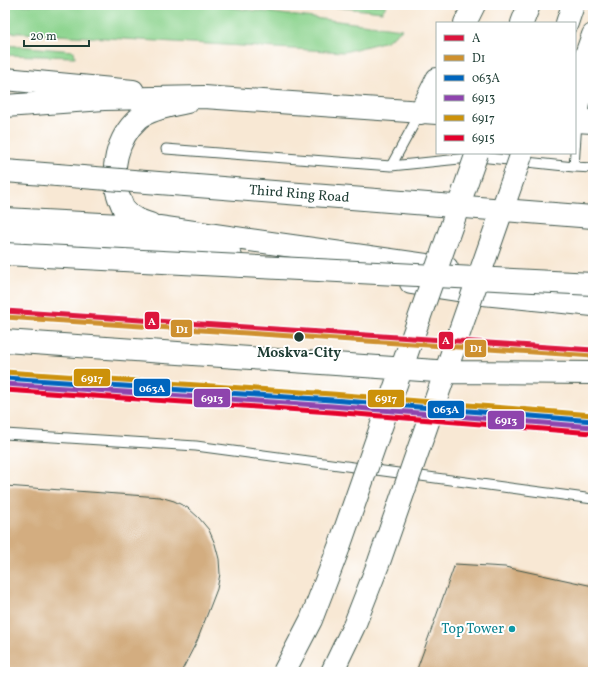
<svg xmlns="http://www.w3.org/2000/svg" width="598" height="677" viewBox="0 0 598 677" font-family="Vollkorn,serif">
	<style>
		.green { fill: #8dd48f; stroke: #568862 }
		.building { fill: #d3ad80 }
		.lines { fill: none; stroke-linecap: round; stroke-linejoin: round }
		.service-casing { stroke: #40574c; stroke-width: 11 }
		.tertiary-casing { stroke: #40574c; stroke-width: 24 }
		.secondary-casing { stroke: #40574c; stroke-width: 24 }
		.primary-casing { stroke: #40574c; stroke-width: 24 }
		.service { stroke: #fff; stroke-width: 9 }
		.tertiary { stroke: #fff; stroke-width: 22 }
		.secondary { stroke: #fff; stroke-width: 22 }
		.primary { stroke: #fff; stroke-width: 22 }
		.secondary-bridge-casing { stroke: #40574c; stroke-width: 24; stroke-linecap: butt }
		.primary-bridge-casing { stroke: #40574c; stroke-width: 24; stroke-linecap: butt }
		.secondary-bridge { stroke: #fff; stroke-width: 22 }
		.primary-bridge { stroke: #fff; stroke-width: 22 }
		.rail-1-casing { stroke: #fff; stroke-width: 8 }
		.rail-2-casing { stroke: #fff; stroke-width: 8 }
		.rail-3-casing { stroke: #fff; stroke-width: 8 }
		.rail-4-casing { stroke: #fff; stroke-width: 8 }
		.rail-5-casing { stroke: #fff; stroke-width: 8 }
		.rail-6-casing { stroke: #fff; stroke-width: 8 }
		.rail-1 { stroke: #dc143c; stroke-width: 5 }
		.rail-2 { stroke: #ce902e; stroke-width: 5 }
		.rail-3 { stroke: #0065bd; stroke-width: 5 }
		.rail-4 { stroke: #8e44ad; stroke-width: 5 }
		.rail-5 { stroke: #cc910a; stroke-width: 5 }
		.rail-6 { stroke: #e4002b; stroke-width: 5 }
		.stop-dot { fill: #1f3d34; stroke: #fff; stroke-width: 1.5 }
		.culture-dot { fill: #0f9aa8; stroke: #fff; stroke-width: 1.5 }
		.labels { text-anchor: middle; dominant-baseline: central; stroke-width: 4; stroke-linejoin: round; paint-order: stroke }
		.street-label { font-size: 14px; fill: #1f3d34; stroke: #fff }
		.stop-label { font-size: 14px; font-weight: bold; fill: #1f3d34; stroke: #fff }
		.culture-label { font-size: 14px; fill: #0d838f; stroke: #fff; text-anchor: end }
		.line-badge { stroke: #fff; stroke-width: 1.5 }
		.badge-label { font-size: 11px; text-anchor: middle; font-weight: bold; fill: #fff }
	</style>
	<rect width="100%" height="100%" fill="#fff"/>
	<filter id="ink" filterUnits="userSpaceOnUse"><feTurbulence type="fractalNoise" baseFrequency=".025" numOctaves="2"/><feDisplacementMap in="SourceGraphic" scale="8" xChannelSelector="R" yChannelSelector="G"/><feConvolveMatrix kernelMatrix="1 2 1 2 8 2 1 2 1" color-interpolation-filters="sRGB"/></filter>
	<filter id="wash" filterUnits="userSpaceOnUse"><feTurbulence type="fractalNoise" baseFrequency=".012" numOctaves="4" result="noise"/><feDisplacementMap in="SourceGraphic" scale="16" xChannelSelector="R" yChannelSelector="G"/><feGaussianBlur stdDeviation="0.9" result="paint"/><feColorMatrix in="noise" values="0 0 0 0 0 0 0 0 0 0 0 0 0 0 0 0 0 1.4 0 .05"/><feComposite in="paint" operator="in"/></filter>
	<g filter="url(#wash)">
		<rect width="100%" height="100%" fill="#f8e8d4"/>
		<path class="green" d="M5,5H98L114,7L116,5H209L402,29L387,41L344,52L5,32Z
			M316,5H387L382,12Z
			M5,45L74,51L75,57L5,55Z"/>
		<g id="blocks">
			<path class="building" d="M5,486L160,497L174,501L188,508L199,518L209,530L215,544L219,559L220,574L217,589L197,641L181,672H5Z
				M455,564L505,567L593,586V672H416Z"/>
		</g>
	</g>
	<g filter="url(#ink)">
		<use href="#blocks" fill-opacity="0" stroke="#40574c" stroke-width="1"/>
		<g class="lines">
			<defs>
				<path id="service" d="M577,121L574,167L593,168
					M166,149L391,166L479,157L574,167
					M391,166L420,113
					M5,434L196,446L593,499"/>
				<path id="tertiary" d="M465,23L474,5
					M420,113L437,79
					M577,121L583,63L593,35"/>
				<path id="secondary" d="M522,23L529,5
					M567,23L573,5
					M5,79L133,91
					M5,219L159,227L447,268
					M150,224C140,221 131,218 124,209C122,206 121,201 119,198C109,171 117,138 138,119C148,109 173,105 187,102"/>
				<path id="primary" d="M5,106L104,99L204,97L437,113
					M575,121L593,122
					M5,171L57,175
					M5,236L156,246L231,257
					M411,283L483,294L593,305"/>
			</defs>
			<use href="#service" class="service-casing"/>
			<use href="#tertiary" class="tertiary-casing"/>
			<use href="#secondary" class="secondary-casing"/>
			<use href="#primary" class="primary-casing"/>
			<use href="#service" class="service"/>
			<use href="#tertiary" class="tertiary"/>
			<use href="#secondary" class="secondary"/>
			<use href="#primary" class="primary"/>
			<defs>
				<path id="secondary-bridge" d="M5,341L450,372L593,373
					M284,672L311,620L339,547L477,153
					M332,672L354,626L379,562L522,153"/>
				<g id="primary-bridge">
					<path id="s1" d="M57,175L593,217"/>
					<path d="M5,254L593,284"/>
				</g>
			</defs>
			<use href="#secondary-bridge" class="secondary-bridge-casing"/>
			<use href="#primary-bridge" class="primary-bridge-casing"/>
			<use href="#secondary-bridge" class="secondary-bridge"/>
			<use href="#primary-bridge" class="primary-bridge"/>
			<defs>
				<path id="rail-1" d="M5,311L593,350"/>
				<path id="rail-2" d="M5,317L593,356"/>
				<path id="rail-3" d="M5,378L332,400L593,421"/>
				<path id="rail-4" d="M5,384L332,406L593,427"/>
				<path id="rail-5" d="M5,372L332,394L593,415"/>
				<path id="rail-6" d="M5,390L331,412L592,433"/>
			</defs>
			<use href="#rail-1" class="rail-1-casing"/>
			<use href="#rail-2" class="rail-2-casing"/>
			<use href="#rail-3" class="rail-3-casing"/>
			<use href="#rail-4" class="rail-4-casing"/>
			<use href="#rail-5" class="rail-5-casing"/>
			<use href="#rail-6" class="rail-6-casing"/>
			<use href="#rail-1" class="rail-1"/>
			<use href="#rail-2" class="rail-2"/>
			<use href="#rail-3" class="rail-3"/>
			<use href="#rail-4" class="rail-4"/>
			<use href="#rail-5" class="rail-5"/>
			<use href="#rail-6" class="rail-6"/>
		</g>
	</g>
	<circle class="stop-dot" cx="299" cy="337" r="5.5"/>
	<circle class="culture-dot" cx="512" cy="629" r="4"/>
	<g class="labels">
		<g class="street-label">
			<text stroke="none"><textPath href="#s1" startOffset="243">Third Ring Road</textPath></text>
		</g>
		<g class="stop-label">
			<text x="299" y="353">Moskva-City</text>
		</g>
		<g class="culture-label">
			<text x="504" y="629">Top Tower</text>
		</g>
	</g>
	<g class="line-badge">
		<rect x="144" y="311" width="16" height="19" rx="4" fill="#dc143c"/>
		<rect x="170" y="319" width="23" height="19" rx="4" fill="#ce902e"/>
		<rect x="438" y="331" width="16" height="19" rx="4" fill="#dc143c"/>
		<rect x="464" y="339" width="23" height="19" rx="4" fill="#ce902e"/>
		<rect x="73" y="368" width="38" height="19" rx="4" fill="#cc910a"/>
		<rect x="133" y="378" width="38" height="19" rx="4" fill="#0065bd"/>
		<rect x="193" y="388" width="38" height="20" rx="4" fill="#8e44ad"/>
		<rect x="367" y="389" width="38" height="19" rx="4" fill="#cc910a"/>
		<rect x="427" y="400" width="38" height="19" rx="4" fill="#0065bd"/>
		<rect x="487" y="410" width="38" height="20" rx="4" fill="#8e44ad"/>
	</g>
	<g class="badge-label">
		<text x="152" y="325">A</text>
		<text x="182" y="333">D1</text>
		<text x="446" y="344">A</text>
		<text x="476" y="352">D1</text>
		<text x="92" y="382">6917</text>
		<text x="152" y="392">063А</text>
		<text x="212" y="402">6913</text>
		<text x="386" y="402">6917</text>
		<text x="446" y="413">063А</text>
		<text x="506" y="424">6913</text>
	</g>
	<rect width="598" height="677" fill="none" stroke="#fff" stroke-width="20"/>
	<rect x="436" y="22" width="140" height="132" fill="#ffffff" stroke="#a5b1ae"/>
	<rect x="444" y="35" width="20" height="6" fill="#dc143c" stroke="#a5b1ae"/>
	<text x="472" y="42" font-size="12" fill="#1f3d34">A</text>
	<rect x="444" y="55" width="20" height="6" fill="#ce902e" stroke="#a5b1ae"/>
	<text x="472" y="62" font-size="12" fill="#1f3d34">D1</text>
	<rect x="444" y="75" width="20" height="6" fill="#0065bd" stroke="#a5b1ae"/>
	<text x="472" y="82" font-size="12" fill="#1f3d34">063А</text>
	<rect x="444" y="95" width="20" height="6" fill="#8e44ad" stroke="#a5b1ae"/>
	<text x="472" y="102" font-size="12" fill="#1f3d34">6913</text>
	<rect x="444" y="115" width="20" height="6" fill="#cc910a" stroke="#a5b1ae"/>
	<text x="472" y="122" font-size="12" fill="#1f3d34">6917</text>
	<rect x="444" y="135" width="20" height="6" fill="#e4002b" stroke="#a5b1ae"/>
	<text x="472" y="142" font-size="12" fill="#1f3d34">6915</text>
	<path d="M24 40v6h65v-6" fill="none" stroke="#1f3d34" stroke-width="2"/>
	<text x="30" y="40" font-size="12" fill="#1f3d34" stroke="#ffffff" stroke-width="3" paint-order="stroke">20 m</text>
</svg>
